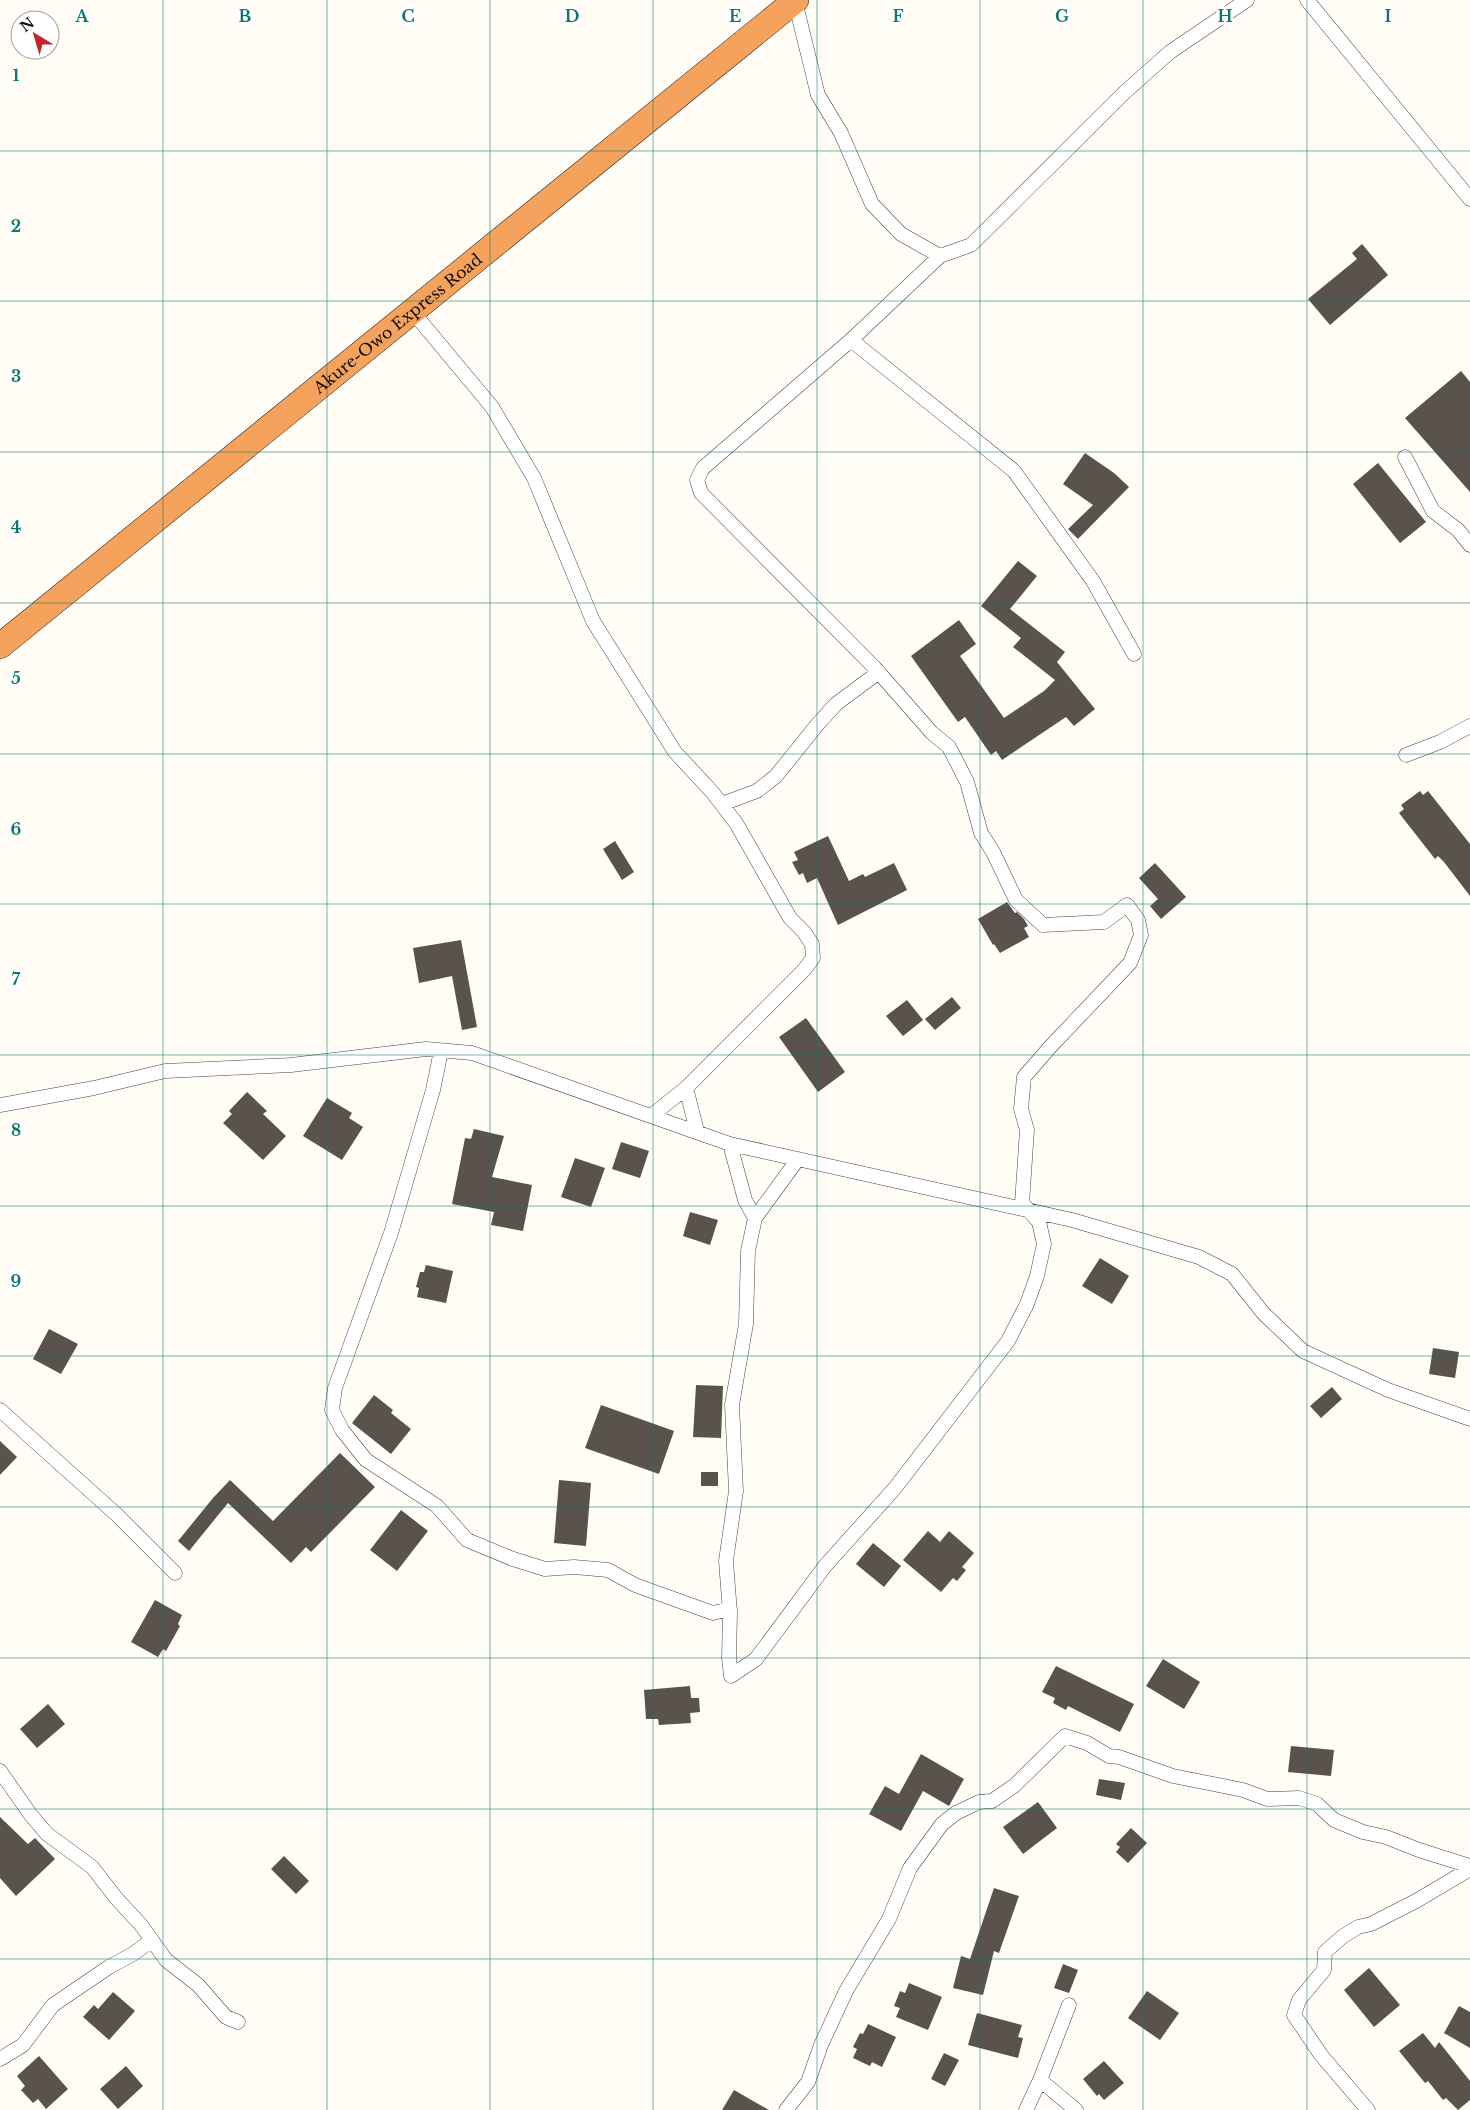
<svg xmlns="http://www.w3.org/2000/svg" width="1470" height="2110" viewBox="0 0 1470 2110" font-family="'Libre Baskerville',serif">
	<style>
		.building { fill: #5a524d }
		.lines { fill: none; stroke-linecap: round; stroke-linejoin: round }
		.street-casing { stroke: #444; stroke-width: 15 }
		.highway-casing { stroke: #222; stroke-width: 26 }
		.street { stroke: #fff; stroke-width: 14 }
		.highway { stroke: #f5a25d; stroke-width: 25 }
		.grid { fill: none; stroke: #0f766e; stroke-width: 1; stroke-opacity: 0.55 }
		.labels { text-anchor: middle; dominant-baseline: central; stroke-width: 5; stroke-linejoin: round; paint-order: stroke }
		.street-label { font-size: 16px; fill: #111; stroke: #fff }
		.grid-label { font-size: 16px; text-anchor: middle; font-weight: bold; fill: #0f766e; stroke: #fff; stroke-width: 5; stroke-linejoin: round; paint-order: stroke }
	</style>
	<rect width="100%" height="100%" fill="#fffdf5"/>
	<path class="building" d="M1362,244L1388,275L1330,325L1308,299L1357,259L1352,253Z
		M1461,371L1470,382V492L1405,418Z
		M1085,453L1114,473L1129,487L1078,539L1068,529L1093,505L1063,484Z
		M1378,463L1426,522L1400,543L1353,484Z
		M1018,561L1037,576L1010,609L1065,652L1057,662L1095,709L1074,726L1066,717L1002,760L996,751L991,755L965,717L958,722L911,656L959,620L976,644L960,656L1004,718L1044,691L1055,680L1013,647L1021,638L981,606Z
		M1420,791L1423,795L1428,791L1470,844V896L1444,862L1438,856L1435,859L1399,813L1404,809L1401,805Z
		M828,836L849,881L863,874L865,877L894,863L907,890L838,925L817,878L807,883L803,873L799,875L792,862L798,860L794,852Z
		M615,841L634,872L622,880L603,849Z
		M1155,863L1186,897L1161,919L1150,906L1158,899L1139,878Z
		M1007,902L1015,913L1017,912L1024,919L1028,926L1024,928L1029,937L1000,953L994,944L993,945L978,919Z
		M461,940L477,1027L462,1030L452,976L419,983L413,948Z
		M952,997L961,1008L935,1030L925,1019Z
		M907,1000L923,1020L903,1036L886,1016Z
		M806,1018L845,1072L818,1092L779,1037Z
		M247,1092L267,1111L263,1114L286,1136L263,1160L223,1123L232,1114L229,1111Z
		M327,1098L352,1113L349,1118L363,1127L342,1160L303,1136Z
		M474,1129L504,1136L492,1177L532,1185L523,1231L491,1225L494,1212L452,1204L465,1138L471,1139Z
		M621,1142L649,1151L640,1178L612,1169Z
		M575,1158L605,1168L591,1207L561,1197Z
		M690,1212L718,1220L710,1245L683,1236Z
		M1100,1258L1129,1276L1112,1304L1082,1286Z
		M426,1265L453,1271L446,1303L417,1297L419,1288L416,1287L420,1272H424Z
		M49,1329L78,1344L61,1374L33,1359Z
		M1433,1348L1459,1352L1455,1378L1429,1374Z
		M696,1385L723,1386L721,1438L693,1437Z
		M1332,1387L1342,1399L1321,1418L1310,1406Z
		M374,1395L393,1410L391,1413L411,1429L391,1454L352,1423Z
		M601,1405L674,1431L659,1474L585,1448Z
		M0,1441L17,1457L0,1475Z
		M340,1453L375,1487L311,1552L306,1547L291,1563L228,1503L189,1551L178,1541L213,1498L230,1480L273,1521Z
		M701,1472H718V1486H701Z
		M559,1480L591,1483L586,1546L554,1543Z
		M401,1510L428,1531L397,1571L370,1550Z
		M928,1531L940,1542L949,1531L974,1553L962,1567L966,1570L957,1581L953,1578L941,1592L903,1560Z
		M873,1543L901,1566L884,1587L856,1564Z
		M155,1600L182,1615L178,1624L180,1626L166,1651L163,1649L158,1657L131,1642Z
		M1163,1659L1200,1682L1184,1709L1146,1686Z
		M1056,1666L1134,1704L1120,1732L1068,1706L1066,1710L1053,1703L1055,1698L1042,1692Z
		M690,1686L691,1698H699L700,1712L690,1713L691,1723L659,1725L658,1719H646L644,1690Z
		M48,1704L65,1724L37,1748L20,1729Z
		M1291,1746L1334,1750L1331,1776L1288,1772Z
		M921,1754L964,1779L949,1806L923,1791L901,1831L869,1814L885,1786L899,1794Z
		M1099,1779L1125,1783L1121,1800L1096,1795Z
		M1038,1802L1057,1828L1023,1854L1003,1827Z
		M0,1817L28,1844L35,1838L55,1859L16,1896L0,1878Z
		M1131,1828L1147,1843L1128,1863L1116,1852L1120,1847L1116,1844Z
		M284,1856L309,1881L296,1894L271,1869Z
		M994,1888L1019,1896L999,1953L994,1951L983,1995L953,1988L961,1956L970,1959Z
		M1063,1964L1078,1970L1069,1993L1054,1988Z
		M1369,1968L1400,2005L1374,2027L1344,1990Z
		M909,1983L942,1997L928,2030L896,2017L900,2008L894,2006L900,1991L905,1993Z
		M1147,1991L1179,2013L1160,2040L1128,2018Z
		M113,1992L135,2011L109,2040L83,2017L94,2005L98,2009Z
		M1459,2006L1470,2012V2048L1444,2033Z
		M977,2013L1022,2025L1018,2037L1023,2038L1018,2058L968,2045Z
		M868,2024L896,2037L882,2067L872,2062L870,2066L853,2058L857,2049L853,2047L860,2033L863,2034Z
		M1423,2033L1435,2048L1439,2042L1470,2081V2100L1458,2110L1446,2098L1443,2100L1428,2081L1425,2083L1399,2051Z
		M944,2053L959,2060L945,2086L931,2079Z
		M39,2056L68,2089L46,2109L38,2099L33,2103L21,2090L25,2086L17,2076Z
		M1104,2061L1124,2083L1104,2100L1099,2094L1097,2096L1083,2079Z
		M126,2066L143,2086L118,2109L100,2089Z
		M734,2090L769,2110H722Z"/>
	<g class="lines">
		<defs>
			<path id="street" d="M1307,0L1470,199
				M795,1L818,95L841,133L872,204L901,234L940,256L971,245L1125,92L1170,52L1247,0
				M412,311L492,407L534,478L593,621L675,752L713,793L736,823L790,918L804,932L812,944L813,958L804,970L686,1088L697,1131
				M851,340L1014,471L1093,581L1134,654
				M1405,457L1433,511L1458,530L1470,545
				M1406,755L1440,742L1470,726
				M722,804L757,791L776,776L817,725L836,704L879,672
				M441,1051L433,1090L391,1233L335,1388L332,1410L342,1430L366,1460L437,1506L467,1540L513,1559L545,1569L574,1567L608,1570L635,1585L713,1613L730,1609
				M0,1105L94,1088L165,1071L291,1065L426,1049L472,1053L730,1144L1072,1220L1199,1257L1232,1274L1264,1314L1303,1351L1388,1390L1470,1419
				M651,1116L686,1088
				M730,1144L745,1200L755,1218
				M798,1159L755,1218L748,1251L746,1324L732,1405L736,1491L726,1561L730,1613L729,1658L731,1676L756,1659L825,1566L895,1488L1008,1341L1027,1304L1037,1276L1044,1244L1039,1222L1022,1203L1027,1130L1021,1109L1024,1077L1051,1046L1130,963L1141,935L1138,920L1127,905L1104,922L1043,925L1016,900L993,852L981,833L967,782L949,747L932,733L874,667L701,493L697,480L703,468L851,340L940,256
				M0,1410L116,1514L175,1573
				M0,1771L30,1814L47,1834L92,1867L117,1899L141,1925L166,1960L198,1985L226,2017L238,2022
				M1069,2005L1040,2080L1076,2110
				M0,2059L23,2045L53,2005L109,1967L133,1954L152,1940
				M786,2110L808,2082L821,2045L846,1991L889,1919L910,1868L942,1824L956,1813L979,1802L992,1801L1014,1786L1065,1736L1087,1743L1109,1756L1119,1757L1173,1776L1243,1790L1267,1799L1299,1798L1317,1804L1334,1820L1363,1832L1386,1837L1419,1850L1470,1866
				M1026,2110L1040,2080
				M1368,2110L1321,2055L1294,2015L1299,2000L1324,1970L1325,1952L1342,1937L1358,1927L1371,1924L1416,1901L1470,1869"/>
			<g id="highway">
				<path id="s1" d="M0,646L796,0"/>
			</g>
		</defs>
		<use href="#street" class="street-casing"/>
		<use href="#highway" class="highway-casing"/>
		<use href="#street" class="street"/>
		<use href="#highway" class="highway"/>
	</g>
	<path class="grid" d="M163,0V2110M327,0V2110M490,0V2110M653,0V2110M817,0V2110M980,0V2110M1143,0V2110M1307,0V2110M0,151H1470M0,301H1470M0,452H1470M0,603H1470M0,754H1470M0,904H1470M0,1055H1470M0,1206H1470M0,1356H1470M0,1507H1470M0,1658H1470M0,1809H1470M0,1959H1470"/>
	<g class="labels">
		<g class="street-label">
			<text stroke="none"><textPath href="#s1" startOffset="512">Akure-Owo Express Road</textPath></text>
		</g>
	</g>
	<g class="grid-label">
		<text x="82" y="22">A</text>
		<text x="245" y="22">B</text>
		<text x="408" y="22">C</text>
		<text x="572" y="22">D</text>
		<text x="735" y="22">E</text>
		<text x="898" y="22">F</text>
		<text x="1062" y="22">G</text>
		<text x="1225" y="22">H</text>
		<text x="1388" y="22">I</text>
		<text x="16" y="81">1</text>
		<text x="16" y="232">2</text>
		<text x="16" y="382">3</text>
		<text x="16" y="533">4</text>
		<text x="16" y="684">5</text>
		<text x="16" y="835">6</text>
		<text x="16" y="985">7</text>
		<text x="16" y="1136">8</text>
		<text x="16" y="1287">9</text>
	</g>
	<g transform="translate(35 35) rotate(322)"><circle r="24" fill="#ffffff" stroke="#a0a0a0"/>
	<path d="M0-4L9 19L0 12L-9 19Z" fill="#c4262e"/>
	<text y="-8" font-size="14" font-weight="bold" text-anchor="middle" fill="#111111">N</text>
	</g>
</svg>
